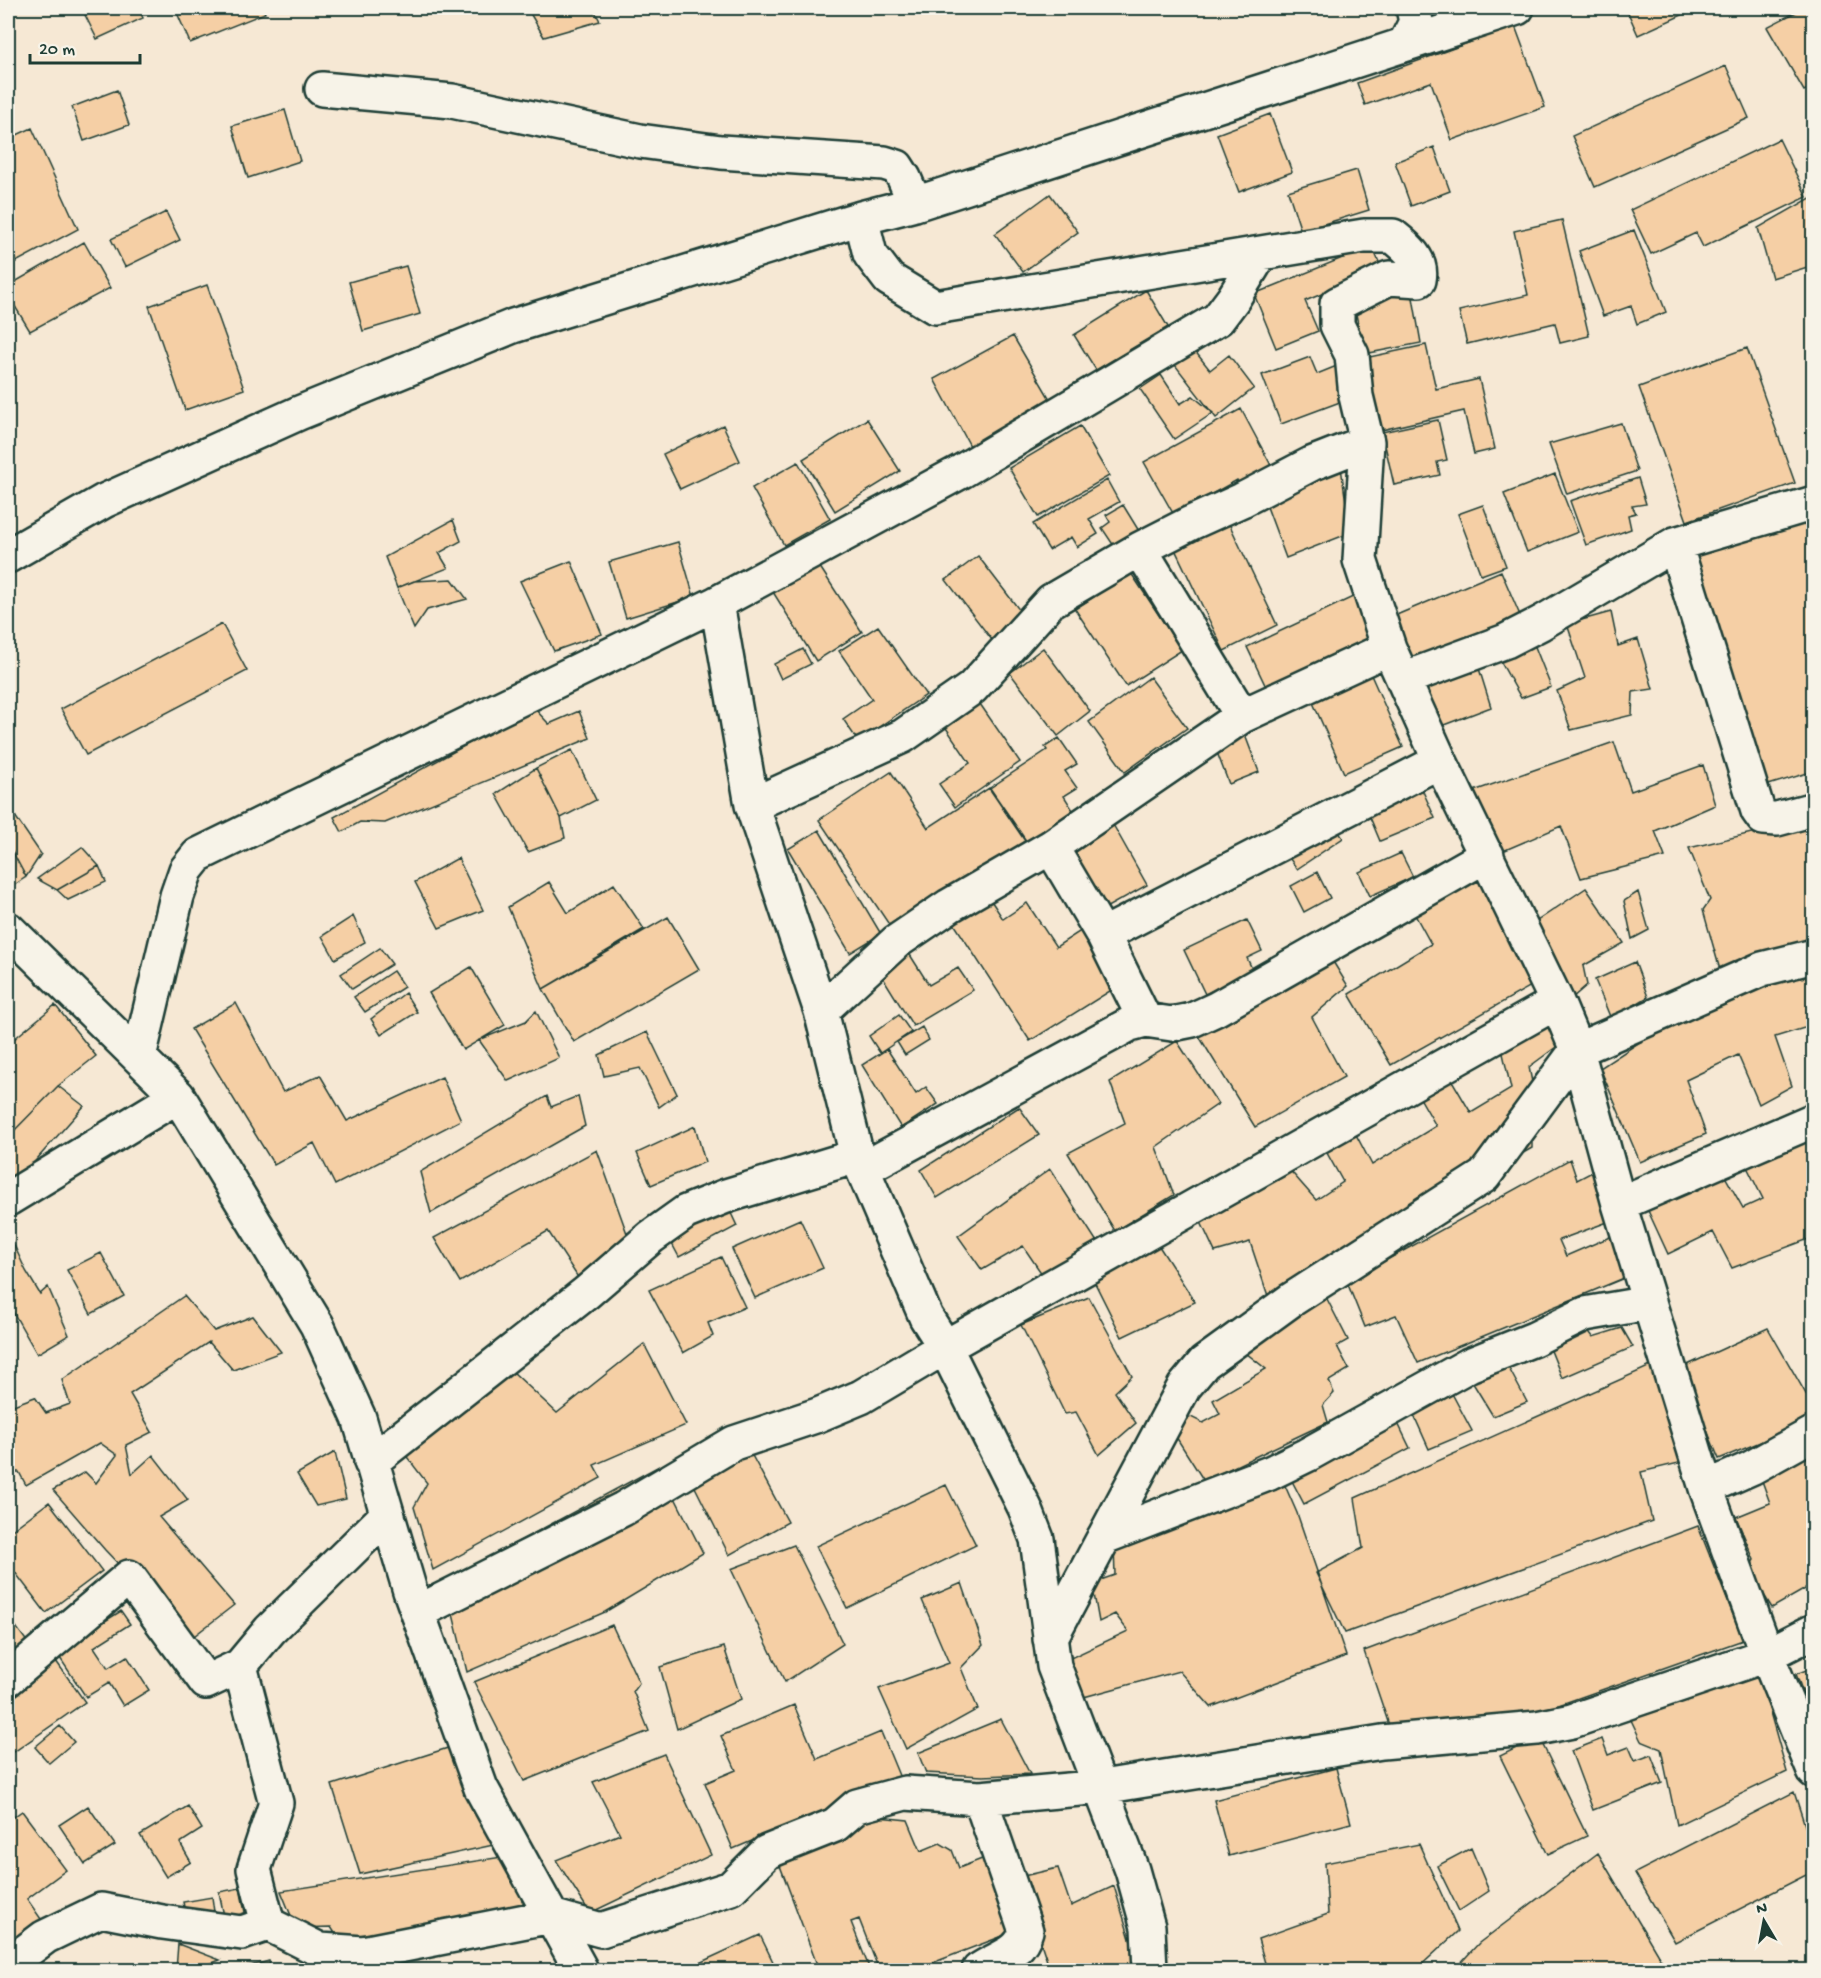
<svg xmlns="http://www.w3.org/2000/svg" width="1821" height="1978" viewBox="0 0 1821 1978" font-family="'Gochi Hand',sans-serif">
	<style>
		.building { fill: #f5cfa5; stroke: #1f3d34; stroke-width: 1.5 }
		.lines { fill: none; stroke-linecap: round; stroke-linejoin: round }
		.minor-casing { stroke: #1f3d34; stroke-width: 38 }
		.minor { stroke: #f7f3e8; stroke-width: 33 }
	</style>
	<rect width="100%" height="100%" fill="#f6e8d4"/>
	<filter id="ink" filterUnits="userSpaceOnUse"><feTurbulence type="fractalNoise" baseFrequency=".0167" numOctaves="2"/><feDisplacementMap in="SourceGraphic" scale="12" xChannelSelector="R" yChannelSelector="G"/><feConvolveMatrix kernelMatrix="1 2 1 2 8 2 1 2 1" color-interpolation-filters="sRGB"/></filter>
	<g filter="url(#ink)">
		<path class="building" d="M102,8H138L143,18L97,39L85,15Z
			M175,8H262L265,13L190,43Z
			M527,8H593L600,21L544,37Z
			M1626,8H1691L1693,10L1638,35Z
			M1804,8H1814V86L1804,91L1767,27Z
			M1515,26L1545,107L1452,140L1431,82L1365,105L1357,83Z
			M1726,66L1749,118L1595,187L1572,136Z
			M117,90L129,125L84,141L72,107Z
			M285,110L300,161L248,178L232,126Z
			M1270,114L1292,172L1239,192L1217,134Z
			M32,128L78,229L16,262L8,245V139Z
			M1779,139L1807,197L1703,247L1696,233L1651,254L1630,210Z
			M1434,147L1450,191L1411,206L1395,162Z
			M1357,170L1369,210L1301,231L1288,191Z
			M1050,194L1078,232L1023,272L995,234Z
			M1814,196V265L1772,278L1758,228Z
			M166,212L180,240L125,267L111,239Z
			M1562,220L1589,336L1560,343L1555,323L1467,344L1459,311L1528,295L1514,231Z
			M1634,230L1666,312L1637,324L1631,306L1603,316L1579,251Z
			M84,242L110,288L30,331L8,295V286Z
			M1372,246L1382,269L1305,301L1318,331L1276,348L1254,294Z
			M406,266L420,314L363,331L349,282Z
			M207,285L244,389L185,410L149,306Z
			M1146,290L1168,327L1096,370L1074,335Z
			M1412,292L1421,343L1364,354L1354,304Z
			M1013,336L1050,399L970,446L934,379Z
			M1426,345L1436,389L1479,379L1495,449L1474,454L1464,411L1377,431L1360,359Z
			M1747,348L1795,483L1687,521L1639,387Z
			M1194,350L1210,370L1229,355L1254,388L1216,418L1175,365Z
			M1310,357L1317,374L1344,363L1356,396L1281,424L1262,375Z
			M1161,375L1180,404L1193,396L1213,413L1174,439L1140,389Z
			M1241,409L1274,471L1242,489L1237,480L1174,515L1144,462Z
			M867,419L900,471L835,511L803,459Z
			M1438,420L1447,460L1437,462L1440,475L1394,485L1382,432Z
			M1621,423L1637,471L1567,494L1549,444Z
			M723,425L740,461L680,489L663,454Z
			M1080,426L1109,476L1038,517L1009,468Z
			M798,462L830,519L784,545L752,488Z
			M1341,467L1350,533L1286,558L1266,504Z
			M1555,474L1578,532L1527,552L1504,494Z
			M1638,478L1646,504L1632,506L1636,513L1628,515L1631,529L1586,545L1570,501Z
			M1107,480L1119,502L1089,519L1098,534L1077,547L1071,537L1049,550L1033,524Z
			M1123,505L1139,531L1114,546L1102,528L1110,522L1106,515Z
			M1483,505L1506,566L1481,575L1458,514Z
			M1814,516V771L1762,787L1689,555Z
			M1226,517L1277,625L1224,651L1172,543Z
			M453,520L461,541L439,553L448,568L397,588L385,557Z
			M678,542L694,597L626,618L609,562Z
			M978,556L1024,616L992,640L946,580Z
			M571,561L602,634L554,651L520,581Z
			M818,564L862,632L816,661L773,592Z
			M1501,571L1522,620L1408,668L1387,619Z
			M1131,573L1182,650L1126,686L1075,609Z
			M452,579L467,599L427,610L414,629L397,588L414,581Z
			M1357,595L1378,638L1268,691L1247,647Z
			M1611,612L1618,646L1638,639L1653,689L1633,692L1632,715L1571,730L1557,691L1585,678L1567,624Z
			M222,624L247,671L86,755L61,709Z
			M878,626L926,695L858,741L843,719L872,699L839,651Z
			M1532,639L1551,687L1521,698L1498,657Z
			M1043,648L1090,711L1058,736L1010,673Z
			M803,649L811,664L781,679L774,664Z
			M1477,662L1491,707L1436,728L1414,688Z
			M1367,666L1403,747L1344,773L1311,698Z
			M1150,677L1187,728L1125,772L1089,722Z
			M978,701L1020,762L955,807L939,784L970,763L944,725Z
			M534,708L549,724L579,711L590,738L385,823L360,822L342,832L334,817Z
			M1245,735L1259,772L1229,784L1215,747Z
			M1059,738L1077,764L1065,771L1077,788L1064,796L1076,815L1029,845L990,788L1047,750L1045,747Z
			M1614,742L1631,791L1703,765L1715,805L1655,831L1665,857L1581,878L1561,826L1496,854L1468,793Z
			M572,750L596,800L561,818L536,768Z
			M536,768L561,818L565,838L528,852L496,794Z
			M891,772L928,828L989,788L1025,841L892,929L819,820Z
			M1421,787L1435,818L1380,841L1364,803Z
			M15,816L41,854L26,877L12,851L8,853V821Z
			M1814,818V947L1720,970L1703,910L1710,900L1689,848Z
			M1111,821L1147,885L1102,910L1066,846Z
			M1332,822L1343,838L1297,869L1285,852Z
			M819,830L881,934L850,953L788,849Z
			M82,847L99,866L57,890L37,879Z
			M12,851L26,877L10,888L8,885V853Z
			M1401,853L1413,877L1370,896L1359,872Z
			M458,858L483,910L439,928L415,882Z
			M99,866L106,882L68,900L57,890Z
			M1317,872L1330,898L1304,912L1291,886Z
			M1476,872L1533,985L1391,1065L1349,994L1431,944L1414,913Z
			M549,882L568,913L614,884L644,929L543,989L508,907Z
			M1586,888L1624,943L1583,966L1587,985L1572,998L1537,921Z
			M1638,892L1649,930L1632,939L1624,901Z
			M990,899L1003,919L1027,903L1056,947L1082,930L1118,986L1030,1041L953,922Z
			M353,916L365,942L335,959L322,936Z
			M668,917L699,969L574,1042L543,989Z
			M1247,920L1262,951L1247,958L1253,971L1205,994L1184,950Z
			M380,948L392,964L352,989L341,974Z
			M907,950L929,985L958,968L973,990L913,1026L877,968Z
			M1332,960L1348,986L1312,1017L1344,1077L1255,1127L1194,1028Z
			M1635,962L1648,997L1611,1019L1595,980Z
			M471,967L505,1025L463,1050L429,993Z
			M1814,967V1025L1775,1037L1792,1086L1759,1104L1738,1055L1686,1080L1706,1134L1640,1162L1600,1068L1658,1030L1776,977Z
			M393,971L404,987L365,1012L354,997Z
			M405,993L417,1012L381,1035L371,1019Z
			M236,1003L283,1092L320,1075L347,1121L442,1077L461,1120L335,1185L314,1143L274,1165L191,1029Z
			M55,1005L96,1056L58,1086L8,1137V1044Z
			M536,1011L559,1058L508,1081L479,1040L526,1021Z
			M899,1015L911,1032L880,1053L869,1036Z
			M1551,1022L1556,1047L1529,1067L1532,1082V1148L1269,1299L1250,1242L1215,1252L1200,1220L1287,1167L1316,1200L1343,1182L1322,1144L1353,1129L1372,1165L1436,1126L1420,1098L1450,1077L1471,1113L1511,1089L1502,1049Z
			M922,1027L929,1040L905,1055L897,1042Z
			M647,1032L677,1094L659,1107L640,1068L604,1076L599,1055Z
			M1177,1041L1218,1104L1156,1147L1174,1195L1115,1231L1068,1153L1125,1123L1110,1082Z
			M887,1049L916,1094L926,1087L938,1104L901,1128L862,1065Z
			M58,1086L84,1106L21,1177L8,1184V1137Z
			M547,1096L551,1107L578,1096L585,1126L431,1213L420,1172Z
			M1019,1107L1039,1135L937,1198L921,1170Z
			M695,1126L705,1162L651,1185L637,1153Z
			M1814,1131V1237L1732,1268L1713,1232L1668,1254L1644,1202L1722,1171L1743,1208L1763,1199L1743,1159Z
			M597,1150L629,1239L579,1279L548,1231L460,1282L434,1238Z
			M1570,1159L1577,1180L1594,1171L1613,1220L1559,1240L1566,1256L1612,1236L1629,1276L1418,1363L1396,1315L1365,1327L1347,1282Z
			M1050,1169L1097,1242L1046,1280L1023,1246L982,1270L958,1236Z
			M730,1211L737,1226L679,1257L670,1240L695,1222Z
			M800,1219L823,1268L755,1298L732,1249Z
			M8,1232L26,1271L40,1294L48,1287L69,1335L37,1354L8,1303Z
			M1157,1243L1195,1302L1122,1337L1093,1279Z
			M101,1253L124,1296L91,1314L67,1270Z
			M721,1257L745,1307L708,1323L713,1336L683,1353L649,1290Z
			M184,1296L214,1331L253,1316L281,1352L233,1370L209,1342L130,1394L152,1432L126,1445L132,1474L153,1455L188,1500L159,1517L234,1605L190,1639L105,1550L53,1490L85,1472L96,1483L117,1455L100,1443L26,1485L19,1472H8V1407L35,1397L46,1413L70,1404L62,1380Z
			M1089,1297L1132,1376L1115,1392L1136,1423L1099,1455L1076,1412L1065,1414L1021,1325Z
			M1326,1297L1348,1340L1337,1346L1349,1369L1329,1381L1334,1393L1323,1405L1328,1422L1204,1481L1171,1429L1191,1417L1203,1423L1220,1414L1213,1400L1266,1369L1241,1349Z
			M1584,1325L1593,1337L1622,1328L1633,1347L1562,1378L1548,1343Z
			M1768,1328L1814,1408V1420L1719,1459L1681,1368Z
			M644,1344L686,1425L594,1465L601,1478L433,1570L414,1507L427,1483L404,1453L513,1372L557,1413Z
			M1505,1361L1527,1402L1493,1416L1471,1380Z
			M1655,1364L1683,1462L1641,1472L1652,1521L1345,1633L1316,1573L1363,1548L1355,1498Z
			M1449,1388L1472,1431L1429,1449L1412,1411Z
			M1394,1415L1410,1448L1304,1504L1291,1479Z
			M1814,1446V1584L1772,1608L1748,1569L1754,1560L1736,1517L1770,1503L1761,1478Z
			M749,1450L788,1522L729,1555L688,1473Z
			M335,1452L346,1499L316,1506L297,1474Z
			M659,1466L703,1553L605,1612L467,1672L445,1581Z
			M1283,1481L1297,1513L1346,1656L1211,1707L1179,1671L1080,1698L1064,1661L1128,1631L1115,1614L1099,1622L1092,1583L1115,1575L1114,1546Z
			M946,1485L976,1545L847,1608L816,1546Z
			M49,1502L102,1571L46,1613L8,1563V1533Z
			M1698,1526L1743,1640L1536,1713L1389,1725L1364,1651Z
			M794,1545L843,1644L785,1682L731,1569Z
			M962,1583L983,1645L961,1668L978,1709L906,1749L879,1689L949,1663L922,1600Z
			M121,1611L130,1624L94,1647L108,1668L127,1656L149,1690L123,1706L109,1683L86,1697L56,1652Z
			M8,1616L31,1647L8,1664Z
			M612,1625L639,1683L633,1691L649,1731L524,1781L474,1682Z
			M724,1647L741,1699L677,1729L660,1667Z
			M56,1661L85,1702L8,1756V1695Z
			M1814,1667V1722L1796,1674Z
			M1758,1670L1787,1772L1677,1825L1661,1749L1641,1741L1631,1720Z
			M794,1705L817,1759L881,1732L900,1778L733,1849L705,1783L736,1770L721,1736Z
			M1001,1719L1030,1774L983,1776L926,1773L918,1753Z
			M60,1726L74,1742L49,1763L35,1747Z
			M1539,1737L1587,1836L1548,1854L1500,1756Z
			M1602,1739L1608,1755L1629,1747L1635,1761L1651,1755L1662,1783L1593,1810L1571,1751Z
			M451,1747L498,1844L360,1874L332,1785Z
			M664,1754L711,1855L590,1913L556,1860L620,1834L593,1782Z
			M1336,1768L1351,1823L1229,1856L1214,1800Z
			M1794,1792L1814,1853V1871L1675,1942L1635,1873Z
			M88,1806L115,1845L85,1864L59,1825Z
			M188,1806L202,1829L180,1843L191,1862L166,1877L140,1835Z
			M22,1811L66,1870L27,1899L41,1919L8,1944V1821Z
			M868,1816L908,1820L921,1851L940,1843L952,1850L959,1868L992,1855L1021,1929L914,1970H879L859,1919L851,1922L870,1970H819L779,1863Z
			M1419,1844L1458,1931L1416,1970H1267L1258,1939L1328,1914L1325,1863Z
			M1471,1848L1489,1891L1459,1911L1437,1866Z
			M1598,1853L1667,1970H1454L1479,1943Z
			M502,1857L533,1907L340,1941L331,1927L296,1928L281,1891Z
			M1058,1868L1071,1906L1114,1886L1137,1962L1120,1970H1050L1019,1877Z
			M240,1888L246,1917L225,1921L219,1892Z
			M212,1897L214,1912L186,1917L183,1902Z
			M760,1935L777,1970H684Z
			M178,1944L220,1960L202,1967L203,1970H174H176Z
			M269,1961L271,1970H236Z"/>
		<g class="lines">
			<defs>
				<path id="minor" d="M1405,44L1416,22L1413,8
					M322,89L452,101L640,141L721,152L884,163L897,167L904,178L915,204
					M861,218L870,254L889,279L935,307L1364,236H1393C1407,247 1423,260 1419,280L1389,278L1337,304V325L1352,355L1356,396L1367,442L1360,560L1389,648L1440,761L1557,1002L1577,1050L1619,1204L1706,1488L1767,1655L1814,1771
					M1675,544L1758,811L1763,818L1777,819L1814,809
					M1140,549L1242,716
					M8,556L104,501L299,413L513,326L861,218L915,204L1517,8
					M717,603L752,805L821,1011L857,1156L926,1317L945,1347L1025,1508L1037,1539L1054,1666L1132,1870L1148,1927L1150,1970
					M1403,679L1506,641L1541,623L1675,544L1814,503
					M752,805L903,736L972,688L1051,601L1140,549L1191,523L1242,500L1311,464L1367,442
					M1051,847L1103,935L1145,1020
					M8,929L178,1096L317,1325L359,1418L410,1591L481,1788L581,1970
					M1103,935L1440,761
					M821,1011L896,942L949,906L1051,847L1242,716L1389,648
					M139,1057L177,896L186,870L198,855L717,603L962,471L1218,319L1233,299L1261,253
					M863,1169L1130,1024L1145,1020L1172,1024L1192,1020L1216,1009L1487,855
					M8,1199L178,1096
					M1619,1204L1814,1120
					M371,1462L586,1293L651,1237L686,1212L726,1196L857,1156
					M1706,1488L1751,1468L1814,1433
					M1104,1537L1270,1473L1307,1455L1469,1365L1534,1339L1585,1314L1649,1303
					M418,1612L623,1509L734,1443L818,1415L861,1397L945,1347L1557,1002
					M1050,1639L1184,1387L1204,1363L1291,1300L1484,1176L1577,1050L1762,969L1814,956
					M8,1679L129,1577L206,1682L240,1666L270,1630L387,1515
					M268,1924L320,1950L363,1953L551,1916L601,1930L731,1888L767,1852L835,1825L857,1806L905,1793L980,1798L1102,1787L1382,1742L1537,1728L1572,1721L1767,1655L1814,1631
					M8,1965L45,1937L101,1910L162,1922L242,1933L268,1924L254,1869L276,1803L240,1666
					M979,1970C997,1957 1020,1955 1026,1931L980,1798"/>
			</defs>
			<use href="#minor" class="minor-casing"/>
			<use href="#minor" class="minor"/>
		</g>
	</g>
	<rect width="1821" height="1978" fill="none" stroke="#f7f3e8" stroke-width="30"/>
	<rect x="15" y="15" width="1791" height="1948" fill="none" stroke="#1f3d34" stroke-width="2" filter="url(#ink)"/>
	<g transform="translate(1764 1921) rotate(350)" stroke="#f7f3e8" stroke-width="4.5" paint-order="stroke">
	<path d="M0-4.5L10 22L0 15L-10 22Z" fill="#1f3d34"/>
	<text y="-9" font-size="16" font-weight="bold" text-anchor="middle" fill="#1f3d34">N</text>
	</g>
	<path d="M30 54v9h110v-9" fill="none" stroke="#1f3d34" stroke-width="3"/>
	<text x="39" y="54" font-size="18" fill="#1f3d34" stroke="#f7f3e8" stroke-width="4.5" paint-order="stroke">20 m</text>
</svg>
